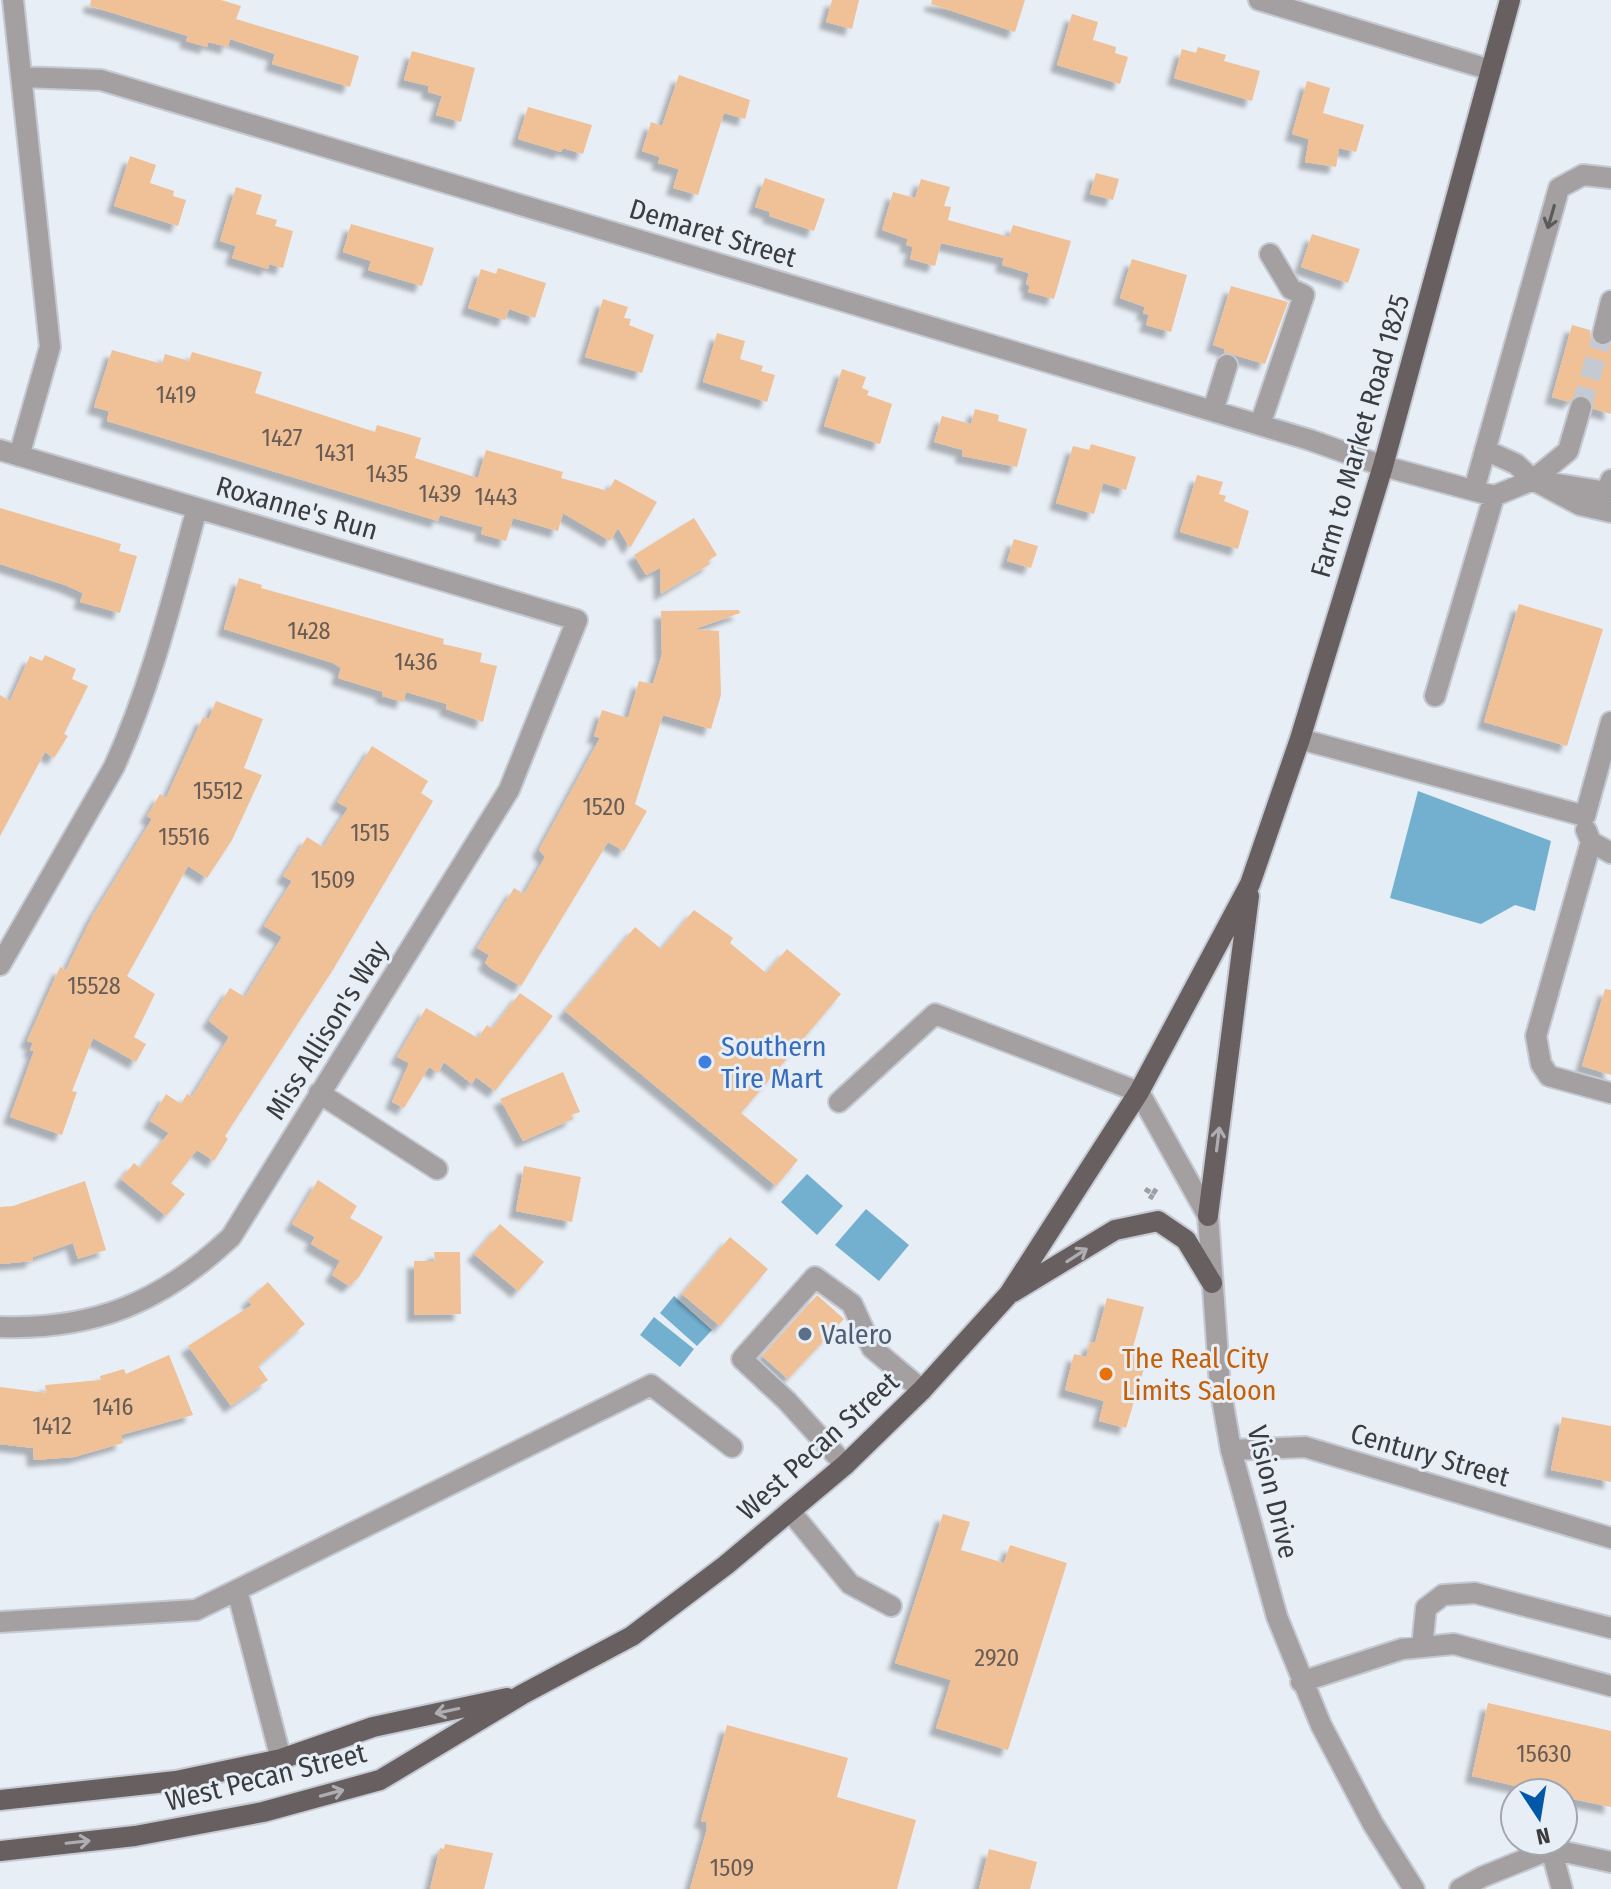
<svg xmlns="http://www.w3.org/2000/svg" width="1611" height="1889" viewBox="0 0 1611 1889" font-family="'Fira Sans Condensed',sans-serif">
	<style>
		.water { fill: #73b0cf }
		.building { fill: #f0c097; filter: url(#shadow) }
		.lines { fill: none; stroke-linecap: round; stroke-linejoin: round }
		.minor-tunnel { stroke: #c5cad2; stroke-width: 20; stroke-dasharray: 20 10; stroke-linecap: butt }
		.minor-casing { stroke: #c5cad2; stroke-width: 24 }
		.major-casing { stroke: #c5cad2; stroke-width: 24 }
		.path { stroke: #9ca0a6; stroke-width: 5; stroke-dasharray: 6 4; stroke-linecap: butt }
		.minor { stroke: #a49fa0; stroke-width: 20 }
		.major { stroke: #685f60; stroke-width: 20 }
		.oneway { stroke: #5a5a5d }
		.oneway2 { stroke: #aeaeb2 }
		.shop-dot { fill: #3f7fe0; stroke: #e8eef6; stroke-width: 3 }
		.service-dot { fill: #5c6f8a; stroke: #e8eef6; stroke-width: 3 }
		.food-dot { fill: #e8710a; stroke: #e8eef6; stroke-width: 3 }
		.labels { text-anchor: middle; dominant-baseline: central; stroke-width: 6; stroke-linejoin: round; paint-order: stroke }
		.number-label { font-size: 24px; fill: #685d56 }
		.street-label { font-size: 28px; fill: #3a3c40; stroke: #e8eef6 }
		.shop-label { font-size: 28px; fill: #366cbe; stroke: #e8eef6; text-anchor: start }
		.service-label { font-size: 28px; fill: #4e5e75; stroke: #e8eef6; text-anchor: start }
		.food-label { font-size: 28px; fill: #c56008; stroke: #e8eef6; text-anchor: start }
	</style>
	<defs>
		<filter id="shadow"><feDropShadow dx="-7" dy="7" stdDeviation="2" flood-color="#0004"/></filter>
	</defs>
	<rect width="100%" height="100%" fill="#e8eef6"/>
	<path class="water" d="M1418,791L1551,841L1535,911L1515,905L1481,924L1390,898Z
		M807,1174L843,1206L817,1235L781,1202Z
		M866,1209L909,1245L879,1281L835,1245Z
		M674,1296L712,1330L697,1346L660,1313Z
		M654,1317L694,1349L680,1367L640,1335Z"/>
	<path class="building" d="M91,0H221L241,6L236,19L359,56L350,87L272,64L275,54L230,39L228,47L208,42L207,47L186,41L188,36L90,6Z
		M832,0H859L852,29L826,22Z
		M932,0H1025L1015,32L931,4Z
		M1072,14L1098,22L1093,40L1116,47L1115,53L1128,57L1120,84L1057,65Z
		M1198,47L1226,55L1224,61L1260,71L1252,101L1174,78L1182,49L1196,53Z
		M412,51L475,68L461,122L436,115L442,96L428,92L429,86L404,80Z
		M679,75L750,100L745,119L724,113L698,195L673,188L679,169L658,163L660,157L642,151L651,122L662,126Z
		M1307,81L1330,88L1323,113L1364,125L1356,152L1339,148L1336,167L1305,162L1309,139L1292,134Z
		M528,107L592,125L583,154L563,148L561,152L518,139Z
		M130,156L156,165L150,183L174,191L173,196L186,200L178,226L114,206Z
		M1096,173L1119,179L1113,200L1090,194Z
		M765,178L825,199L814,231L769,216L770,212L755,207Z
		M921,179L950,187L944,206L951,207L948,220L1009,237L1013,225L1071,241L1054,299L1028,292L1030,286L1026,284L1029,273L1002,265L1004,258L941,243L935,266L910,259L913,247L906,245L908,239L882,230L893,192L915,198Z
		M236,187L262,195L256,214L277,220L275,226L293,231L283,268L269,264L268,269L232,258L236,246L220,241Z
		M351,224L434,248L422,286L368,270L371,261L343,252Z
		M1312,234L1360,249L1348,283L1301,267Z
		M1132,259L1187,275L1171,332L1146,325L1149,315L1143,313L1145,307L1120,298Z
		M498,268L546,283L535,318L509,309L505,320L468,308L481,269L496,274Z
		M1231,286L1288,302L1265,364L1224,352L1225,349L1213,345Z
		M603,299L628,307L624,318L631,319L629,325L654,335L642,373L585,357Z
		M1572,325L1590,330L1591,338L1599,346L1611,344V414L1594,409L1591,399L1584,394L1577,395L1569,402L1552,397Z
		M717,333L745,341L740,359L763,366L761,371L775,375L767,402L703,382Z
		M112,350L162,364L165,354L189,361L192,352L262,372L255,393L375,432L377,425L421,438L415,458L478,478L486,450L563,472L561,478L608,491L615,479L657,502L630,548L618,528L610,541L563,513L558,531L513,518L506,541L481,534L483,527L440,515L438,521L107,421L109,411L94,407Z
		M842,369L866,377L862,388L869,391L867,395L892,404L880,444L824,426Z
		M975,409L999,415L998,421L1027,429L1017,467L962,456L963,450L934,442L942,416L971,424Z
		M1091,444L1136,457L1126,490L1103,483L1094,514L1056,503L1073,446L1089,450Z
		M1197,475L1223,482L1219,494L1226,496L1224,501L1249,511L1238,549L1180,532Z
		M0,508L121,544L119,551L137,556L120,613L80,602L83,593L65,585L0,564Z
		M694,518L717,555L708,561L710,564L661,594L660,568L646,575L634,555Z
		M1014,539L1038,546L1031,568L1007,561Z
		M239,578L262,585L261,588L444,639L443,644L482,653L480,662L497,666L483,722L446,709L447,704L406,692L403,702L382,696L383,692L338,678L341,668L333,663L224,629Z
		M1519,604L1603,629L1567,746L1484,722Z
		M739,610L740,613L695,629L719,631L721,695L711,729L663,715L635,804L647,811L624,851L608,842L521,986L492,969L485,963L489,955L477,948L514,888L524,894L545,857L539,850L600,738L594,736L602,710L628,718L639,681L653,684L662,654L661,611Z
		M45,655L76,669L72,679L88,686L64,734L68,736L54,758L45,752L0,836V695L10,701L30,656L42,661Z
		M216,701L263,719L244,768L262,775L232,840L207,878L188,866L127,976L155,994L134,1037L146,1044L136,1062L93,1038L72,1091L77,1092L62,1135L10,1117L34,1051L30,1050L33,1043L27,1041L60,967L66,970L92,917L152,819L147,816L160,794L166,798L203,717L209,719Z
		M372,746L428,781L421,793L433,801L334,968L225,1136L228,1139L214,1161L197,1150L171,1183L185,1194L166,1216L121,1179L134,1163L140,1168L169,1133L150,1121L166,1094L181,1104L187,1094L192,1097L229,1037L209,1021L230,988L245,997L282,937L264,926L292,881L283,876L307,837L323,847L348,808L337,802Z
		M694,910L733,938L730,943L766,973L787,949L841,994L741,1113L798,1160L776,1186L565,1011L635,927L661,949Z
		M1605,989L1611,990V1075L1582,1066Z
		M520,993L553,1016L495,1091L476,1077L472,1084L444,1062L438,1073L429,1067L404,1108L392,1102L409,1063L397,1057L426,1008L478,1038L487,1025L492,1029Z
		M563,1072L580,1112L571,1115L573,1119L523,1141L500,1099Z
		M524,1166L581,1177L572,1222L516,1211Z
		M318,1180L357,1206L350,1218L383,1237L359,1277L349,1286L332,1275L340,1261L311,1244L315,1237L292,1224Z
		M85,1181L106,1250L78,1259L73,1243L33,1257V1261L0,1264V1207L13,1206Z
		M500,1224L544,1262L518,1291L474,1254Z
		M730,1237L768,1269L720,1326L682,1294Z
		M434,1252H460L461,1314L414,1315V1261H435Z
		M268,1282L305,1324L258,1366L268,1380L231,1406L188,1346L252,1305L248,1300Z
		M817,1295L844,1319L788,1379L762,1356Z
		M1107,1298L1144,1307L1132,1351L1148,1355L1126,1428L1099,1421L1104,1401L1065,1390L1074,1354L1086,1357L1090,1342L1095,1343Z
		M169,1355L193,1415L121,1435L123,1443L74,1457L34,1460L33,1448L0,1444V1387L46,1393L45,1385L101,1380L100,1376L124,1369L126,1374Z
		M1562,1417L1611,1426V1482L1551,1470Z
		M943,1514L970,1522L961,1550L1004,1563L1010,1545L1067,1563L1008,1750L936,1728L951,1680L895,1663Z
		M1488,1703L1611,1731V1807L1563,1797V1793H1547L1472,1776Z
		M727,1725L848,1758L837,1797L916,1820L897,1889H690L707,1829L706,1822L701,1821Z
		M445,1844L493,1853L484,1889H430L440,1848L444,1849Z
		M989,1849L1037,1862L1030,1889H979Z"/>
	<g class="lines">
		<path class="minor-tunnel" d="M1581,407L1603,334"/>
		<defs>
			<path id="minor" d="M13,0L50,347L19,456
				M1259,0L1491,70
				M23,77L101,80L1310,440L1383,466L1494,496L1533,480L1568,451L1581,407
				M1603,334L1611,301
				M1213,411L1227,365
				M1260,425L1304,295L1291,289L1270,254
				M0,450L577,620L509,790L231,1237C162,1302 95,1330 0,1327
				M1485,450L1516,464L1533,480L1580,505L1611,512
				M1552,483L1607,492L1611,480
				M1474,490L1559,188L1583,175L1611,178
				M1435,696L1494,496
				M1300,739L1585,816L1611,722
				M1586,830L1591,842L1611,853
				M1591,842L1536,1036L1541,1064L1549,1076L1611,1093
				M0,965L114,767C152,684 173,596 197,508
				M319,1093L437,1169
				M839,1102L935,1014L1139,1092L1208,1216L1220,1387L1231,1450L1277,1617L1321,1725L1373,1824L1414,1889
				M1231,1450L1305,1447L1611,1538
				M845,1465L787,1401L742,1359L815,1277L852,1304L872,1348L922,1390
				M790,1511L850,1584L891,1606
				M0,1622L196,1610L237,1590
				M1422,1647L1426,1608L1443,1595L1475,1593L1611,1628
				M1301,1682L1402,1649L1454,1644L1611,1686
				M281,1759L237,1590L651,1385L732,1447
				M1551,1849L1611,1862
				M1460,1889L1482,1877L1551,1849L1562,1889"/>
			<path id="major" d="M1208,1216L1249,896
				M1013,1292L1115,1230L1158,1221L1186,1240L1212,1283
				M0,1800L176,1781L281,1759L373,1727L507,1698
				M0,1851L135,1836L263,1812L380,1780L523,1694L632,1636L726,1565L845,1465L922,1390L1009,1294L1139,1092L1250,884L1300,739L1383,466L1510,0"/>
		</defs>
		<use href="#minor" class="minor-casing"/>
		<use href="#major" class="major-casing"/>
		<path class="path" d="M1145,1189L1153,1194L1150,1199
			M1153,1194L1158,1186"/>
		<use href="#minor" class="minor"/>
		<use href="#major" class="major"/>
	</g>
	<defs><path id="oneway-shaft" d="M-6 0H5M1.5-3L5.5 0L1.5 3" fill="none" stroke-width="1.6" stroke-linecap="round" stroke-linejoin="round" transform="scale(2)"/></defs>
	<use class="oneway" href="#oneway-shaft" transform="translate(1551 217) rotate(106)"/>
	<g class="oneway2">
		<use href="#oneway-shaft" transform="translate(1218 1139) rotate(-83)"/>
		<use href="#oneway-shaft" transform="translate(1077 1255) rotate(-33)"/>
		<use href="#oneway-shaft" transform="translate(447 1711) rotate(168)"/>
		<use href="#oneway-shaft" transform="translate(332 1793) rotate(-15)"/>
		<use href="#oneway-shaft" transform="translate(78 1842) rotate(-6)"/>
	</g>
	<circle class="shop-dot" cx="705" cy="1062" r="8"/>
	<circle class="service-dot" cx="805" cy="1334" r="8"/>
	<circle class="food-dot" cx="1106" cy="1374" r="8"/>
	<g class="labels">
		<g class="number-label">
			<text x="176" y="395">1419</text>
			<text x="282" y="438">1427</text>
			<text x="335" y="453">1431</text>
			<text x="387" y="474">1435</text>
			<text x="440" y="494">1439</text>
			<text x="496" y="497">1443</text>
			<text x="309" y="631">1428</text>
			<text x="416" y="662">1436</text>
			<text x="218" y="791">15512</text>
			<text x="604" y="807">1520</text>
			<text x="370" y="833">1515</text>
			<text x="184" y="837">15516</text>
			<text x="333" y="880">1509</text>
			<text x="94" y="986">15528</text>
			<text x="113" y="1407">1416</text>
			<text x="52" y="1426">1412</text>
			<text x="997" y="1658">2920</text>
			<text x="1544" y="1754">15630</text>
			<text x="732" y="1868">1509</text>
		</g>
		<g class="street-label">
			<text transform="translate(713 233) rotate(17)">Demaret Street</text>
			<text transform="translate(1360 436) rotate(-74)">Farm to Market Road 1825</text>
			<text transform="translate(297 508) rotate(16)">Roxanne's Run</text>
			<text transform="translate(327 1030) rotate(-58)">Miss Allison's Way</text>
			<text transform="translate(818 1446) rotate(-42)">West Pecan Street</text>
			<text transform="translate(1430 1455) rotate(16)">Century Street</text>
			<text transform="translate(1273 1492) rotate(76)">Vision Drive</text>
			<text transform="translate(266 1777) rotate(-14)">West Pecan Street</text>
		</g>
		<g class="shop-label">
			<text x="721" y="1046">Southern<tspan x="721" dy="32">Tire Mart</tspan></text>
		</g>
		<g class="service-label">
			<text x="821" y="1334">Valero</text>
		</g>
		<g class="food-label">
			<text x="1122" y="1358">The Real City<tspan x="1122" dy="32">Limits Saloon</tspan></text>
		</g>
	</g>
	<g transform="translate(1539 1817) rotate(168)"><circle r="38" fill="#e8eef6" stroke="#a2a7ad" stroke-width="2"/>
	<path d="M0-6L14 30L0 20L-14 30Z" fill="#0058a6"/>
	<text y="-12" font-size="22" font-weight="bold" text-anchor="middle" fill="#3a3c40">N</text>
	</g>
</svg>
